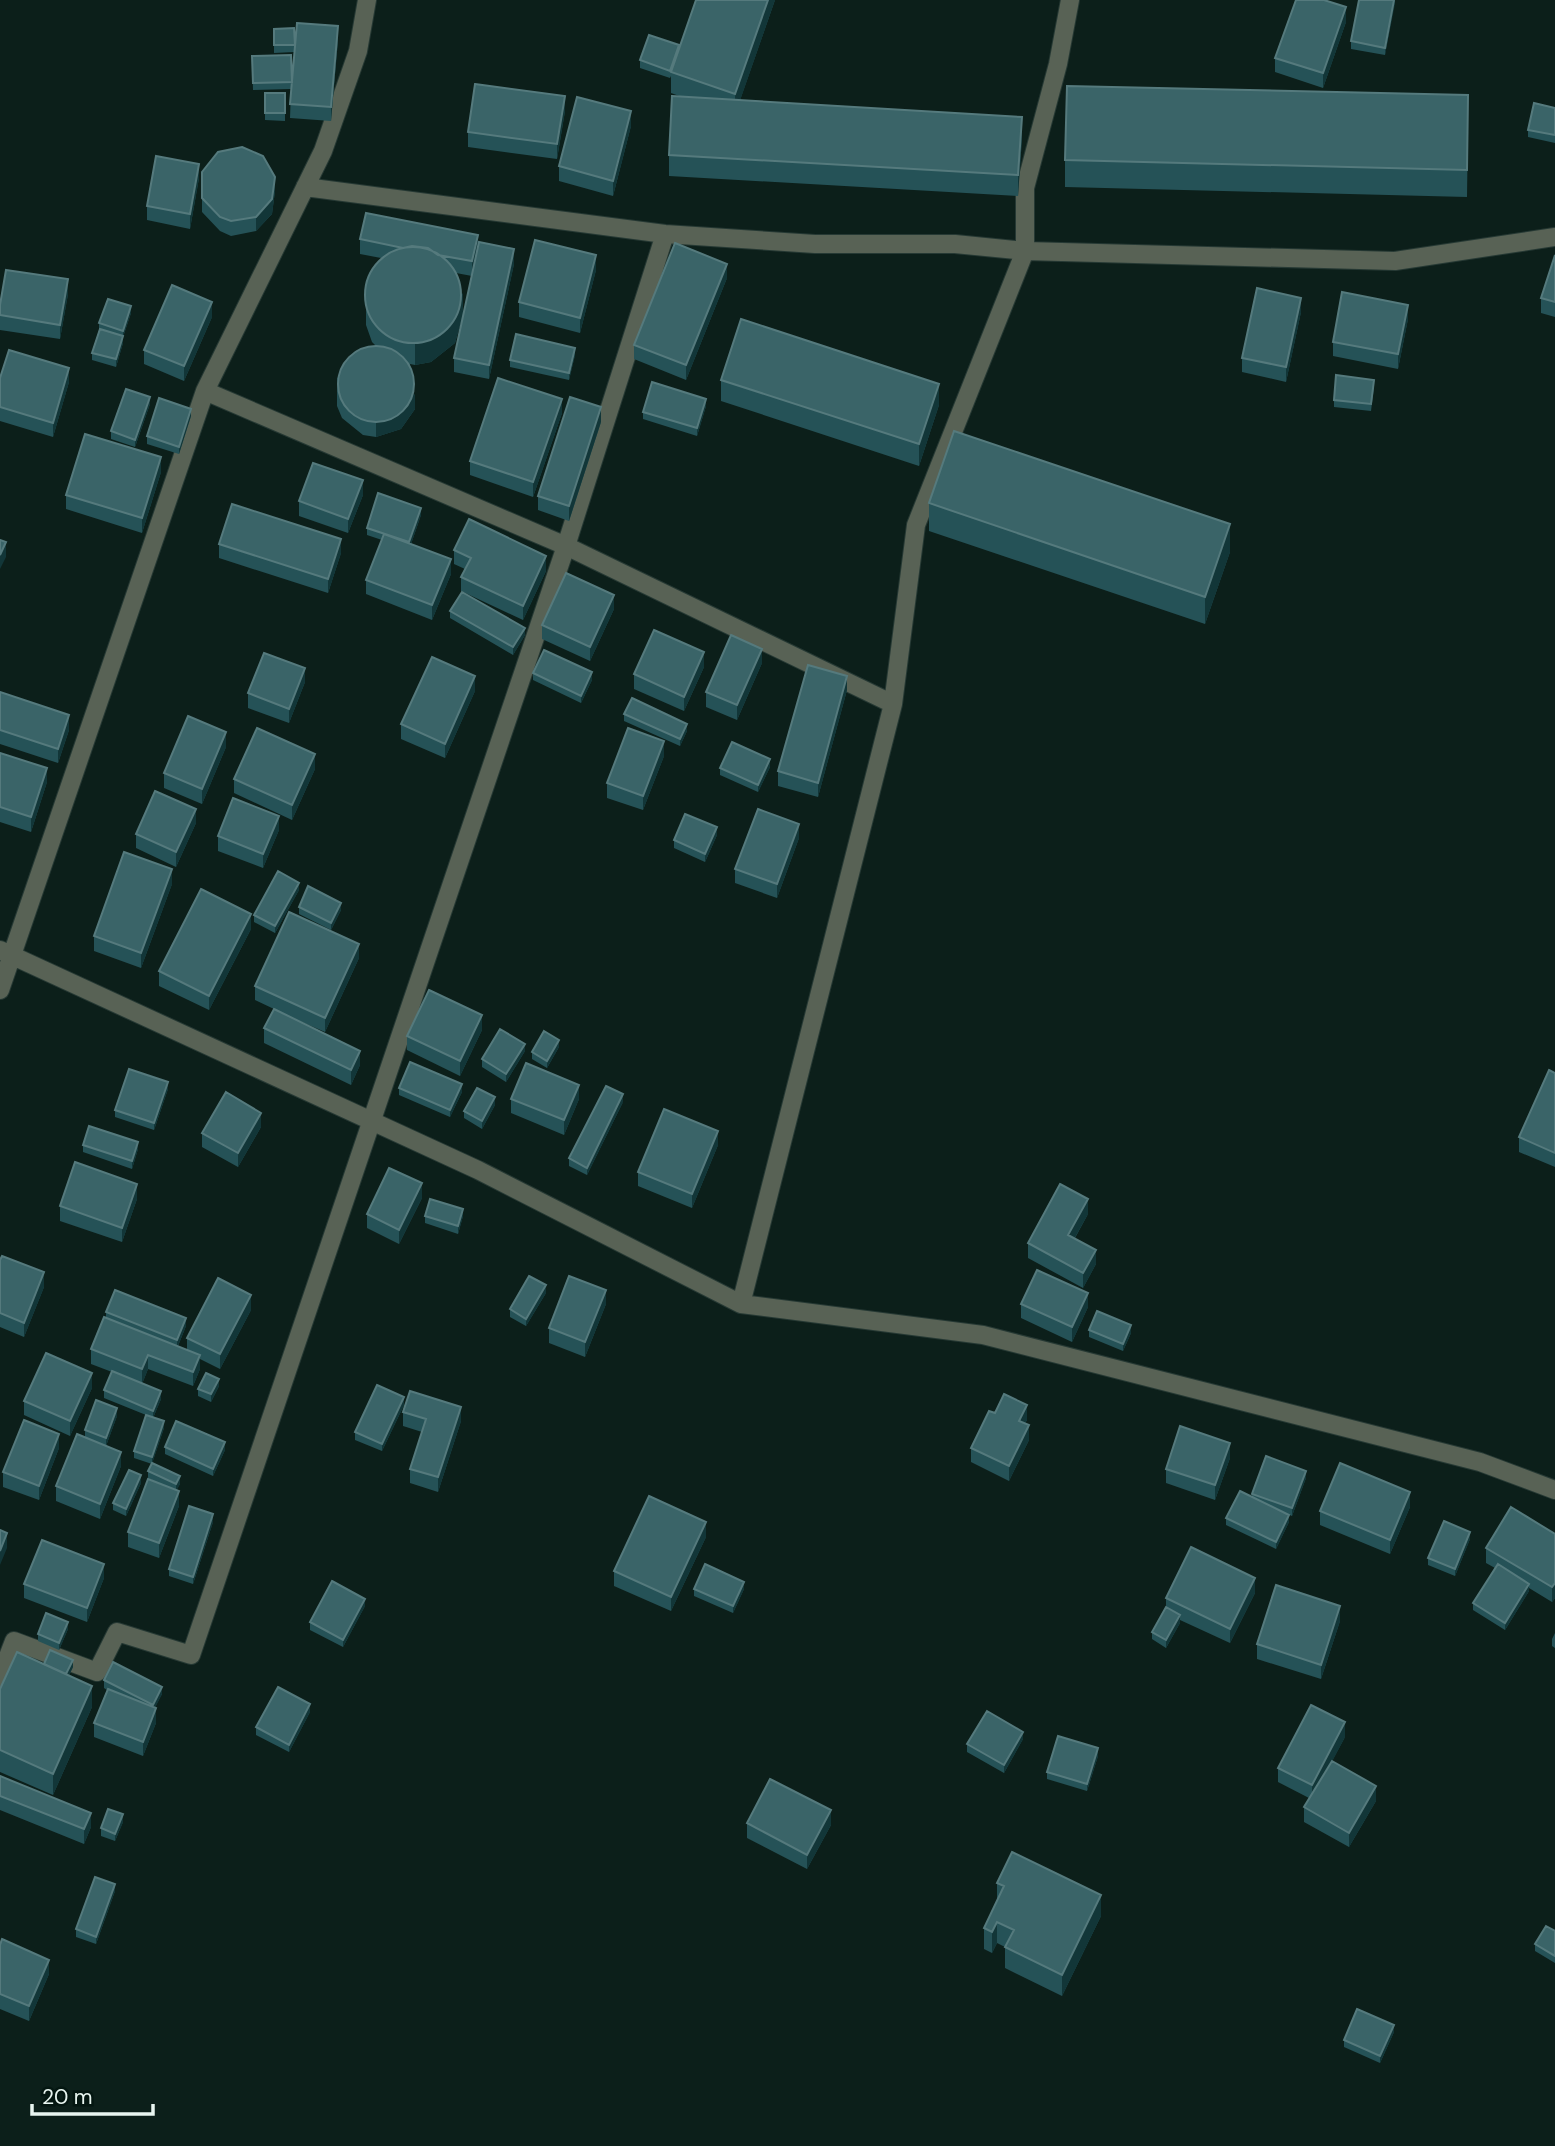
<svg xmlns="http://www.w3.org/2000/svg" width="1555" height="2146" viewBox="0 0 1555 2146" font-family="'DM Sans',sans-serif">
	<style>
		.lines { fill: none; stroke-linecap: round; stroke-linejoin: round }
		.minor-casing { stroke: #263934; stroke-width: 20 }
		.minor { stroke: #586255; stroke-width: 18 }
		.wall { fill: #255257 }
		.shaded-wall { fill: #123638 }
		.building { fill: #3a6468; stroke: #557a7d; stroke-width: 2 }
	</style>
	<rect width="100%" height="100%" fill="#0c1f1a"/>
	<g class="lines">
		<defs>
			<path id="minor" d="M305,187L665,234L815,244H955L1025,251V188L1058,64L1070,0
				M205,391L566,546L893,704
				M0,950L478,1170L741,1304L983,1335L1480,1462L1555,1490
				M0,990L205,391L323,151L358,51L367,0
				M741,1304L893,704L916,525L1025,251L1395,261L1555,237
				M0,1677L14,1641L97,1672L117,1632L191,1655L566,546L665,234"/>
		</defs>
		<use href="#minor" class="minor-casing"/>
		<use href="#minor" class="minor"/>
	</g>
	<path class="wall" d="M775,0L740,100L1022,138L1018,196L669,176V155L682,97L671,93V76L670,78L640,68V60L679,49Z
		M1395,0L1385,55L1351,49V41Z
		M1346,22L1323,88L1275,72V58Z
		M294,28L295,46L338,40L331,121L290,118L291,89L253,90L252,56L292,80L294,52L274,53V29Z
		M265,93H285V121L265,120Z
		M1555,108V143L1528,137V130Z
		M565,111L557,159L468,147V132Z
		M1468,123L1467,197L1065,187V160Z
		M631,126L613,196L559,181V166Z
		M202,172L275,191L272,214L256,231L231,236L220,231L202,212Z
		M199,178L190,229L147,220V206Z
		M360,239L478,247L514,264L489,379L454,372V358L472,276L456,273L463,314L455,343L431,362L415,365L410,364L415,409L401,429L376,437L363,435L342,418L337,406V378L376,346L372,342L366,325V287L381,258L360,254Z
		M1555,255V317L1541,313V298Z
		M596,270L580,333L519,317V302Z
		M727,278L686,380L634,359V345Z
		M68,294L60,339L0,330V305Z
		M1301,312L1286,382L1242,372V358Z
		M131,313L123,337V343L116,367L92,360V353L99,330V323Z
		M212,317L184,381L144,364V350Z
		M1408,319L1398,369L1333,356V342Z
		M575,355L569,380L510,367V360Z
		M0,378L69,382L53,437L0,421Z
		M721,380L939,405L919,466L721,401Z
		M1374,387L1371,411L1334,407V400Z
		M150,404L135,447L111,439V431Z
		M706,406L697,436L643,419V412Z
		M562,413L533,497L470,475V461Z
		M191,416L179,454L147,444V436Z
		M601,422L569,521L538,510V496Z
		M161,472L142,533L66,509V495Z
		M363,495L348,533L299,516V501Z
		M929,503L1230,552L1205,624L929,531Z
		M421,515L411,544L451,574L432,620L366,594V580L382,540L367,535V528Z
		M219,544L341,553L328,593L219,558Z
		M454,550L546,571L523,620L461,591V577L465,569L454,564Z
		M614,609L590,661L542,639V625Z
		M450,611L525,635L513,655L450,618Z
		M762,663L737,720L706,707V692Z
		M704,667L684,711L634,689V674Z
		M533,673L592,680L581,703L533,680Z
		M305,682L289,723L248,708V693Z
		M847,690L818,797L778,786V771Z
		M475,691L445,758L401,739V724Z
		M0,692L69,730L58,763L0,744Z
		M624,714L687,731L680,746L624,721Z
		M226,747L202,804L164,788V773Z
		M0,753L47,782L31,832L0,822Z
		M664,756L643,810L607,798V783Z
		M770,767L758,792L720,775V768Z
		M315,769L292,820L234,793V779Z
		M196,823L176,867L136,848V834Z
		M279,830L263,868L218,851V836Z
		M717,835L705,862L674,848V840Z
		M799,838L777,898L735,883V869Z
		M172,884L141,968L94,951V936Z
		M299,890L275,933L254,922V915Z
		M299,907L341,910L331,930L299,914Z
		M251,929L209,1010L159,986V971Z
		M359,958L325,1032L288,1016L360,1065L351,1085L264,1043V1028L274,1009L255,1000V986Z
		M482,1030L460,1076L407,1050V1036Z
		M559,1047L547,1068L532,1059V1052Z
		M525,1051L506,1082L482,1067V1059Z
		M1555,1073V1167L1519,1152V1137Z
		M399,1088L462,1092L450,1117L399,1095Z
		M168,1089L154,1130L115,1117V1110Z
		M511,1099H579L564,1135L511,1113Z
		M623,1102L587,1175L569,1166V1158Z
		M495,1105L482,1129L464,1118V1111Z
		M261,1127L238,1167L202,1147V1133Z
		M83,1145L138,1149L132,1169L83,1152Z
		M718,1145L692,1208L638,1186V1172Z
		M422,1198L399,1244L367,1228V1214Z
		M137,1199L122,1242L60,1221V1206Z
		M1088,1214L1075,1238L1096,1264L1083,1288L1028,1258V1243Z
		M425,1216H463L458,1234L425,1223Z
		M0,1260L44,1287L24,1337L0,1327Z
		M546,1293L526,1326L510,1317V1309Z
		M606,1304L585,1357L549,1343V1328Z
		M1021,1304L1088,1307L1072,1342L1021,1318Z
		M251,1310L220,1369L200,1359V1369L193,1386L148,1369L142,1384L161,1399L153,1418L164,1428L152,1463L180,1484L176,1490L179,1506L159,1558L128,1547V1532L164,1486L148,1478V1471L152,1464L134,1458V1451L151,1417L104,1398V1390L112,1372L91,1364V1349L106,1318V1312L186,1326L178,1346L187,1350V1338Z
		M1089,1330L1131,1333L1123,1351L1089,1337Z
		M219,1386L211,1402L198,1396V1389Z
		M92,1388L70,1436L24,1415V1401Z
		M404,1405L382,1451L355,1440V1432Z
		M403,1412L461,1421L438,1492L410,1483V1469L422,1432L403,1426Z
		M995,1413L1027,1420L1025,1423L1029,1440L1009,1481L971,1462V1448Z
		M117,1416L106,1446L85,1437V1430Z
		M165,1447L225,1450L213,1476L165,1454Z
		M59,1448L39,1500L3,1487V1472Z
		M1230,1458L1215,1500L1166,1483V1469Z
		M121,1466L100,1519L56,1501V1486Z
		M1306,1478L1292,1516L1285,1513L1289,1522L1276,1549L1226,1525V1518L1252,1497V1494Z
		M141,1483L126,1516L113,1510V1503Z
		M1410,1507L1390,1554L1320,1525V1511Z
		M213,1522L193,1584L169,1576V1569Z
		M1555,1534V1598L1552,1602L1529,1588V1591L1505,1630L1473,1610V1603L1495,1568L1486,1563V1548Z
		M706,1537L671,1611L614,1586V1571Z
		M1470,1539L1455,1576L1428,1565V1558Z
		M104,1578L87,1622L24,1598V1584Z
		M694,1589H744L733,1613L694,1596Z
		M1255,1593L1230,1643L1180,1620V1623L1166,1648L1152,1639V1632L1166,1608V1598Z
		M365,1606L343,1647L310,1630V1622Z
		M1340,1621L1321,1679L1257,1659V1644Z
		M68,1629L59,1650L38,1641V1634Z
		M1555,1633V1648L1552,1646V1639Z
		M44,1664L73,1667L69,1675L92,1707L53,1795L0,1772V1689Z
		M104,1680L162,1694L155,1707L156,1723L143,1756L94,1737V1723L107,1690L104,1688Z
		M310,1712L289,1752L256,1735V1727Z
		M1345,1737L1332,1761L1376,1801L1349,1847L1304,1822V1807L1309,1798L1278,1782V1768Z
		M1023,1739L1004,1773L967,1752V1744Z
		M1098,1756L1087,1791L1047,1779V1772Z
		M0,1776L91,1827L84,1844L0,1810Z
		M123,1822L115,1841L101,1836V1828Z
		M747,1823L831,1825L807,1869L747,1838Z
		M997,1883L1101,1916L1062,1996L1005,1968V1947L997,1943L992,1953L984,1949V1928L997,1900Z
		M115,1891L96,1944L76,1937V1929Z
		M1555,1931V1963L1535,1951V1944Z
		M0,1945L49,1974L29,2021L0,2009Z
		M1394,2032L1380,2063L1344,2047V2040Z"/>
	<path class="shaded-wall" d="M768,0H775L735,115V94Z
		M1394,0L1395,4L1385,55V48Z
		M1346,7V22L1323,88V73Z
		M338,26V40L331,121V107Z
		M565,96V111L557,159V144Z
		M631,111V126L613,196V181Z
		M1022,117V138L1018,196V175Z
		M199,164V178L190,229V214Z
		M275,177V191L272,214L256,231V217Z
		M478,235V249L472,276V261Z
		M514,249V264L489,379V365Z
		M596,255V270L580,333V318Z
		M727,264V278L686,380V365Z
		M68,279V294L60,339V325Z
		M463,293V314L455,343L431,362L415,365V344Z
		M1301,298V312L1286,382V367Z
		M212,302V317L184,381V366Z
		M1408,305V319L1398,369V354Z
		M131,306V313L123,337V343L116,367V359L123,337V331Z
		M575,348V355L569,380V373Z
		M69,368V382L53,437V423Z
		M939,384V405L919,466V444Z
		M415,394V409L401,429L376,437V423Z
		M150,397V404L135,447V440Z
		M562,399V413L533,497V482Z
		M706,399V406L697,436V428Z
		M601,407V422L569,521V506Z
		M191,409V416L179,454V447Z
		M161,457V472L142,533V518Z
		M363,480V495L348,533V519Z
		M421,508V515L409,550V542Z
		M1230,524V552L1205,624V597Z
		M341,539V553L328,593V579Z
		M6,542V557L0,569V555Z
		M546,556V571L523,620V606Z
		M451,559V574L432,620V605Z
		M614,595V609L590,661V647Z
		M525,628V635L513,655V647Z
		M762,649V663L737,720V705Z
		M704,652V667L684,711V697Z
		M305,668V682L289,723V709Z
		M592,672V680L581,703V696Z
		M475,676V691L445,758V744Z
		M847,676V690L818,797V783Z
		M69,715V730L58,763V749Z
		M687,724V731L680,746V739Z
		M226,732V747L202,804V789Z
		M664,741V756L643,810V796Z
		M315,754V769L292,820V805Z
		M770,759V767L758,792V785Z
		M47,768V782L31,832V817Z
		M196,809V823L176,867V852Z
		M279,816V830L263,868V854Z
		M799,824V838L777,898V884Z
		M717,827V835L705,862V854Z
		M172,869V884L141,968V953Z
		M299,883V890L275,933V926Z
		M341,903V910L331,930V923Z
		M251,914V929L209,1010V996Z
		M359,944V958L325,1032V1018Z
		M482,1015V1030L460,1076V1061Z
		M559,1040V1047L547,1068V1061Z
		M525,1044V1051L506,1082V1074Z
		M360,1051V1065L351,1085V1070Z
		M168,1082V1089L154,1130V1123Z
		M462,1084V1092L450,1117V1110Z
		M579,1085V1099L564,1135V1120Z
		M623,1094V1102L587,1175V1168Z
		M495,1097V1105L482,1129V1121Z
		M261,1113V1127L238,1167V1153Z
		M718,1131V1145L692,1208V1194Z
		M138,1142V1149L132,1169V1161Z
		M422,1183V1198L399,1244V1230Z
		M137,1184V1199L122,1242V1228Z
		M1088,1199V1214L1068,1250V1235Z
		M463,1209V1216L458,1234V1226Z
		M1096,1250V1264L1083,1288V1273Z
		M44,1272V1287L24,1337V1323Z
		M546,1285V1293L526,1326V1319Z
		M606,1290V1304L585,1357V1342Z
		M1088,1293V1307L1072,1342V1327Z
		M251,1295V1310L220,1369V1354Z
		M186,1318V1326L177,1348V1340Z
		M1131,1325V1333L1123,1351V1344Z
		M148,1355V1369L142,1384V1369Z
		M200,1355V1369L193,1386V1372Z
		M92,1373V1388L70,1436V1421Z
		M219,1379V1386L211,1402V1394Z
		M161,1391V1399L153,1418V1411Z
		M404,1397V1405L382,1451V1444Z
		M1027,1405V1420L1019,1435V1421Z
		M461,1407V1421L438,1492V1477Z
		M117,1408V1416L106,1446V1438Z
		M164,1421V1428L152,1464V1457Z
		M1029,1425V1440L1009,1481V1466Z
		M59,1434V1448L39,1500V1486Z
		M225,1442V1450L213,1476V1469Z
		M1230,1443V1458L1215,1500V1485Z
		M121,1452V1466L100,1519V1504Z
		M1306,1471V1478L1292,1516V1508Z
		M141,1475V1483L126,1516V1509Z
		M180,1476V1484L176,1492V1484Z
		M179,1491V1506L159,1558V1543Z
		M1410,1492V1507L1390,1554V1540Z
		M213,1514V1522L193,1584V1577Z
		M1289,1515V1522L1276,1549V1542Z
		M706,1522V1537L671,1611V1597Z
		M1470,1532V1539L1455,1576V1569Z
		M7,1533V1548L0,1565V1551Z
		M104,1564V1578L87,1622V1608Z
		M1255,1578V1593L1230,1643V1629Z
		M744,1582V1589L733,1613V1606Z
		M1555,1583V1598L1552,1602V1587Z
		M1529,1584V1591L1505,1630V1623Z
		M365,1599V1606L343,1647V1640Z
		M1340,1606V1621L1321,1679V1665Z
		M1180,1615V1623L1166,1648V1640Z
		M68,1622V1629L59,1650V1643Z
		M73,1660V1667L64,1686V1678Z
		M92,1686V1707L53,1795V1774Z
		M162,1687V1694L153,1712V1705Z
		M310,1704V1712L289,1752V1745Z
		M156,1708V1723L143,1756V1742Z
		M1345,1722V1737L1312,1800V1785Z
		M1023,1732V1739L1004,1773V1765Z
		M1098,1748V1756L1087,1791V1784Z
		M1376,1786V1801L1349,1847V1833Z
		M831,1810V1825L807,1869V1855Z
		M91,1813V1827L84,1844V1829Z
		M123,1814V1822L115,1841V1834Z
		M115,1884V1891L96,1944V1937Z
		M1101,1895V1916L1062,1996V1975Z
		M997,1922V1943L992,1953V1932Z
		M49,1960V1974L29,2021V2006Z
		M1394,2025V2032L1380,2063V2056Z"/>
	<path class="building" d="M696,0H768L735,94L671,72Z
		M1296,0H1324L1346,7L1323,73L1275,58Z
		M1359,0H1394L1385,48L1351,41Z
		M297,23L338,26L331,107L290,104Z
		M294,28L295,45H274V29Z
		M649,35L679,45L670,71L640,60Z
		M291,55L292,82L253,83L252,56Z
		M475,84L565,96L557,144L468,132Z
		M1067,86L1468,95L1467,170L1065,160Z
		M265,93H285V113H265Z
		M672,96L1022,117L1018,175L669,155Z
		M577,97L631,111L613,181L559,166Z
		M1534,103L1555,108V135L1528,130Z
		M242,147L263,156L275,177L272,199L256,217L231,221L220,217L202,198V172L218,152Z
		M156,156L199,164L190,214L147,206Z
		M366,213L478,235L472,261L438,255L428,248L412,246L403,248L360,239Z
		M535,240L596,255L580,318L519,302Z
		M479,242L514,249L489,365L454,358Z
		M675,243L727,264L686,365L634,345Z
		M365 295a48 48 0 1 1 96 0a48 48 0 1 1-96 0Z
		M1555,255V302L1541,298Z
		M6,270L68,279L60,325L0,315V305Z
		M172,285L212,302L184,366L144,350Z
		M1257,288L1301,298L1286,367L1242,358Z
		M1342,292L1408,305L1398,354L1333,342Z
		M108,299L131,306L123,331L99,323Z
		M741,319L939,384L919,444L721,380Z
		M100,329L123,336L116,359L92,353Z
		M516,334L575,348L569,373L510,360Z
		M338 384a38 38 0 1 1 76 0a38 38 0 1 1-76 0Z
		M9,350L69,368L53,423L0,407V378Z
		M1336,375L1374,380L1371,404L1334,400Z
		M498,378L562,399L533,482L470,461Z
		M652,382L706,399L697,428L643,412Z
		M126,389L150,397L135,440L111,431Z
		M570,397L601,407L569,506L538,496Z
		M159,398L191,409L179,447L147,436Z
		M954,431L1230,524L1205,597L929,503Z
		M85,434L161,457L142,518L66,495Z
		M313,463L363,480L348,519L299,501Z
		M378,493L421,508L409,542L367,528Z
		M232,504L341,539L328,579L219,544Z
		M469,519L546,556L523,606L461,577L471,558L454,550Z
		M384,534L451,559L432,605L366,580Z
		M0,540L6,542L0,555Z
		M566,573L614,595L590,647L542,625Z
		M462,592L525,628L513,647L450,611Z
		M654,630L704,652L684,697L634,674Z
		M731,635L762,649L737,705L706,692Z
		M544,650L592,672L581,696L533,673Z
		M264,653L305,668L289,709L248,693Z
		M432,657L475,676L445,744L401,724Z
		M808,665L847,676L818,783L778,771Z
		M0,692L69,715L58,749L0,730Z
		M632,698L687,724L680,739L624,714Z
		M188,716L226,732L202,789L164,773Z
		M257,728L315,754L292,805L234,779Z
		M628,728L664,741L643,796L607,783Z
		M732,742L770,759L758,785L720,768Z
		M0,753L47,768L31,817L0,807Z
		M155,791L196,809L176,852L136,834Z
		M233,798L279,816L263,854L218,836Z
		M758,809L799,824L777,884L735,869Z
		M685,814L717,827L705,854L674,840Z
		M124,852L172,869L141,953L94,936Z
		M278,871L299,883L275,926L254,915Z
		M308,886L341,903L331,923L299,907Z
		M201,889L251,914L209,996L159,971Z
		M289,912L359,944L325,1018L255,986Z
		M429,990L482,1015L460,1061L407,1036Z
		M274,1009L360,1051L351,1070L264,1028Z
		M500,1029L525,1044L506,1074L482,1059Z
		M544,1031L559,1040L547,1061L532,1052Z
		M410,1062L462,1084L450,1110L399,1088Z
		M526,1063L579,1085L564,1120L511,1099Z
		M129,1069L168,1082L154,1123L115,1110Z
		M1549,1070L1555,1073V1153L1519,1137Z
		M606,1086L623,1094L587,1168L569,1158Z
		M477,1088L495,1097L482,1121L464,1111Z
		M226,1092L261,1113L238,1153L202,1133Z
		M664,1109L718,1131L692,1194L638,1172Z
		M89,1126L138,1142L132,1161L83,1145Z
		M75,1162L137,1184L122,1228L60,1206Z
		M389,1168L422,1183L399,1230L367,1214Z
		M1060,1184L1088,1199L1068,1235L1096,1250L1083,1273L1028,1243Z
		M430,1199L463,1209L458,1226L425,1216Z
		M2,1256L44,1272L24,1323L0,1313V1260Z
		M1037,1270L1088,1293L1072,1327L1021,1304Z
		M529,1276L546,1285L526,1319L510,1309Z
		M569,1276L606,1290L585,1342L549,1328Z
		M218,1278L251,1295L220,1354L187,1338Z
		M115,1290L186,1318L177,1340L106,1312Z
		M1097,1311L1131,1325L1123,1344L1089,1330Z
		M104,1317L200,1355L193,1372L148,1355L142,1369L91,1349Z
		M46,1353L92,1373L70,1421L24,1401Z
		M112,1371L161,1391L153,1411L104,1390Z
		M206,1373L219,1379L211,1394L198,1389Z
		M377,1385L404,1397L382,1444L355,1432Z
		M410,1391L461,1407L438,1477L410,1469L426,1419L403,1412Z
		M1004,1394L1027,1405L1019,1421L1029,1425L1009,1466L971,1448L989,1411L995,1413Z
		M96,1400L117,1408L106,1438L85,1430Z
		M146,1415L164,1421L152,1457L134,1451Z
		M24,1420L59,1434L39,1486L3,1472Z
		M176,1421L225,1442L213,1469L165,1447Z
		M1180,1426L1230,1443L1215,1485L1166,1469Z
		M77,1434L121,1452L100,1504L56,1486Z
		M1266,1456L1306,1471L1292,1508L1252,1494Z
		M152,1463L180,1476L176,1484L148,1471Z
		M1340,1463L1410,1492L1390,1540L1320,1511Z
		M129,1470L141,1475L126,1509L113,1503Z
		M148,1479L179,1491L159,1543L128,1532Z
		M1240,1491L1289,1515L1276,1542L1226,1518Z
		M649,1496L706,1522L671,1597L614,1571Z
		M189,1506L213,1514L193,1577L169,1569Z
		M1511,1507L1555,1534V1583L1552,1587L1486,1548Z
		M1444,1521L1470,1532L1455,1569L1428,1558Z
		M0,1530L7,1533L0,1551Z
		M42,1540L104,1564L87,1608L24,1584Z
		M1191,1547L1255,1578L1230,1629L1166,1598Z
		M705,1564L744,1582L733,1606L694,1589Z
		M1498,1564L1529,1584L1505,1623L1473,1603Z
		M332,1581L365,1599L343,1640L310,1622Z
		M1276,1585L1340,1606L1321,1665L1257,1644Z
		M1166,1607L1180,1615L1166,1640L1152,1632Z
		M46,1613L68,1622L59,1643L38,1634Z
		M50,1650L73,1660L66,1674L44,1664Z
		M17,1652L92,1686L53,1774L0,1750V1689Z
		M113,1662L162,1687L153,1705L104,1680Z
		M278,1687L310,1704L289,1745L256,1727Z
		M108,1689L156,1708L143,1742L94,1723Z
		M1311,1705L1345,1722L1312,1785L1278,1768Z
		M987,1711L1023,1732L1004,1765L967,1744Z
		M1058,1736L1098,1748L1087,1784L1047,1772Z
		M1332,1761L1376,1786L1349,1833L1304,1807Z
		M0,1776L91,1813L84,1829L0,1796Z
		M770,1779L831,1810L807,1855L747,1823Z
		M108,1809L123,1814L115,1834L101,1828Z
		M1012,1852L1101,1895L1062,1975L1005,1947L1014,1930L997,1922L992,1932L984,1928L1004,1886L997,1883Z
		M95,1877L115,1884L96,1937L76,1929Z
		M1546,1926L1555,1931V1956L1535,1944Z
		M2,1939L49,1960L29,2006L0,1994V1945Z
		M1357,2009L1394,2025L1380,2056L1344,2040Z"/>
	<path d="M32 2104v10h121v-10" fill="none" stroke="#e8f5f0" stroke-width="3.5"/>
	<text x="42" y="2104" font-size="21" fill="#e8f5f0" stroke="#041611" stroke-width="5" paint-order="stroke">20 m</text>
</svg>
